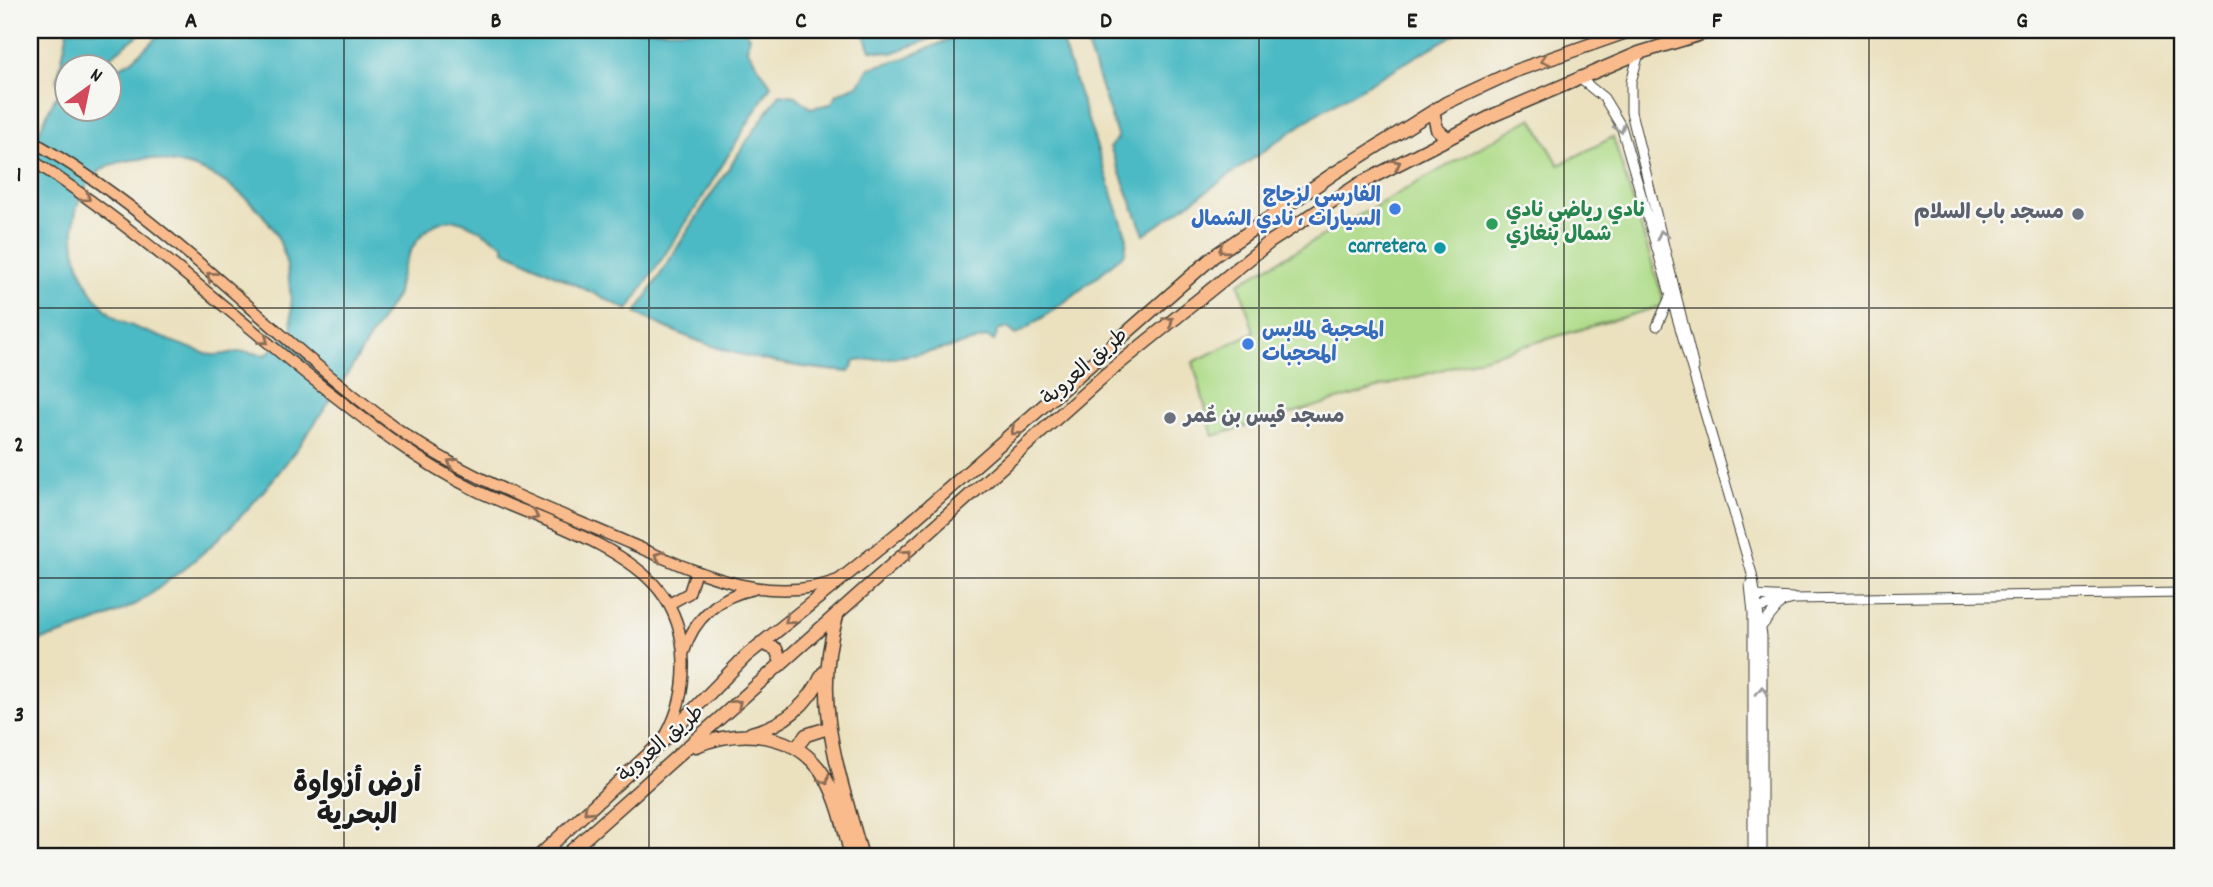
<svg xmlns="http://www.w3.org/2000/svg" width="2213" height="887" viewBox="0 0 2213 887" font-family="Dekko,'Playpen Sans Arabic',sans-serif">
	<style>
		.green { fill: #addb87; stroke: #647c52; stroke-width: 2 }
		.water { fill: #4cbac4; stroke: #346b70; stroke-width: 2; fill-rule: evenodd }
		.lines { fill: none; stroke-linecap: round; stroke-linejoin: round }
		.minor-casing { stroke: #3b3a34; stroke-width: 11 }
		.major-casing { stroke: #3b3a34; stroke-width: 13 }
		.highway-casing { stroke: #3b3a34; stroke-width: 15 }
		.minor { stroke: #fff; stroke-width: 9 }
		.major { stroke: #fabb8c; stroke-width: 10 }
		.highway { stroke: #fabb8c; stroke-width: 12 }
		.oneway { stroke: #8b6c54 }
		.oneway2 { stroke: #999 }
		.grid { fill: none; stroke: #1c1c1c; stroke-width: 2; stroke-opacity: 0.55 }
		.shop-dot { fill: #3f7fe0; stroke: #f6f6f2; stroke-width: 2.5 }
		.worship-dot { fill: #6b7280; stroke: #f6f6f2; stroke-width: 2.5 }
		.leisure-dot { fill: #2e9e5b; stroke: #f6f6f2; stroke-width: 2.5 }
		.culture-dot { fill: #0f9aa8; stroke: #f6f6f2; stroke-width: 2.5 }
		.labels { text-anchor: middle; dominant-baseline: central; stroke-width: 5; stroke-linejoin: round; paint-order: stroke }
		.shop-label { font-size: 21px; font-weight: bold; fill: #366cbe; stroke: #f6f6f2; text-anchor: end }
		.leisure-label { font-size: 21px; font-weight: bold; fill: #27864d; stroke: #f6f6f2; text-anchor: start }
		.worship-label { font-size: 21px; font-weight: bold; fill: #5b616d; stroke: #f6f6f2; text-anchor: end }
		.culture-label { font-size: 21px; font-weight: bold; fill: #0d838f; stroke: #f6f6f2; text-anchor: end }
		.street-label { font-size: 21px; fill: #1c1c1c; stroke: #f6f6f2 }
		.district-label { font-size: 28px; font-weight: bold; fill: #1c1c1c; stroke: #f6f6f2 }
		.neatline { fill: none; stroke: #1c1c1c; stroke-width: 2.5 }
		.grid-label { font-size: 23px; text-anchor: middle; font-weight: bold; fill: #1c1c1c }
	</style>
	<rect width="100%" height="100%" fill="#f6f6f2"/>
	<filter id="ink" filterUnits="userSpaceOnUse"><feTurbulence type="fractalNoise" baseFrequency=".0143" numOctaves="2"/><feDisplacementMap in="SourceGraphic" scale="14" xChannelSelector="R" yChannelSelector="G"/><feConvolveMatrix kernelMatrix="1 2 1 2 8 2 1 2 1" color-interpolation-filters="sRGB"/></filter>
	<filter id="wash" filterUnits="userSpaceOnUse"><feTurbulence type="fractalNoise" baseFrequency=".00686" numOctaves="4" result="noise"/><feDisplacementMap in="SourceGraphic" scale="28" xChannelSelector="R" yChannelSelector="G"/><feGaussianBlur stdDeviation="1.57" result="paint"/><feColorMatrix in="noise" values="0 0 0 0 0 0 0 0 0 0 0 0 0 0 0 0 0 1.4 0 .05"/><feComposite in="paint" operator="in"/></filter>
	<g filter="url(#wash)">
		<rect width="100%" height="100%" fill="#ebe1bf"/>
		<path class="green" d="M1532,118L1559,165L1613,137L1665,305L1213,436L1193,362L1254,332L1239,283Z"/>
		<path class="water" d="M68,30H145L98,66H66V79L57,82Z
			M165,30H744L749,36L747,49L771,85L701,200L628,310L504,250V245C491,238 473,224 459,221C422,214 400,264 397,294C333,398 270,507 169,580C157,589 144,601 130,607C99,622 63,635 30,643V143L38,134L55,97L66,93V108H108L109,73L131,61ZM149,158C163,161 178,163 192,167C228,178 270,212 282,248C291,274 291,303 292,330L266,355C257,354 248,351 239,352C231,352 221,356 212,355C203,353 123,324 117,319C74,288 55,212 98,173C110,161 133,160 149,158Z
			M862,30H956L892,53L871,50Z
			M972,30H1058L1127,238L1125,253C1090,284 1056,310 1016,335L1008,328L999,329L994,341L987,337C943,352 901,358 855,361L849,372C767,365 709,351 636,313C683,239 729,164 780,94L796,96L810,108L831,104L837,94L859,84L869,68L905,58Z
			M1082,30H1462L1318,113L1144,235L1110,147L1118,138Z"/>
	</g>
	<g filter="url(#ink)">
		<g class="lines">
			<defs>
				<path id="minor" d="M1639,53L1631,82V112L1694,368
					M1578,77L1604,98L1621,126L1752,574L1762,636V857
					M1657,326L1669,299
					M1750,585L1753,613V857
					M1755,596L1793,598
					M1753,613L1759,608L1794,599L2183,593
					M1761,627L1781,603"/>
				<path id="major" d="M30,140C165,215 270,336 395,427C466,479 551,509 631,544C696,572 767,607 838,580
					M30,159C128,222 215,300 305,373C360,416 412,459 475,490C529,516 622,543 659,590C691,630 690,692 666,735
					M669,604L689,593L696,571
					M684,652C693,619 720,595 754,589"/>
				<path id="highway" d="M1433,111L1437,129L1448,139
					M837,616C811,703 840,774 862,857
					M761,643L776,649L782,664
					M751,733C784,725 809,704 823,673
					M696,746C742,727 799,732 826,779C839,802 845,832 851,857
					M796,748L806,735L828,728
					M538,857L663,741L746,656L902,530L1214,256L1333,174L1446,103L1515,71L1632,30
					M564,857L1105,375L1270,242L1359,184L1494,115L1639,53L1714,30"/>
			</defs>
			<use href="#minor" class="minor-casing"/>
			<use href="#major" class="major-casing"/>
			<use href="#highway" class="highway-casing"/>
			<use href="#minor" class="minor"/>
			<use href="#major" class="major"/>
			<use href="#highway" class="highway"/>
		</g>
		<defs><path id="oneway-chevron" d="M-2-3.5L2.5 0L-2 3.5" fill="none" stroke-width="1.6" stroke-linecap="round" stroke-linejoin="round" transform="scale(1.75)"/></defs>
		<g class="oneway">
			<use href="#oneway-chevron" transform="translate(1545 60) rotate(161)"/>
			<use href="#oneway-chevron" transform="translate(1396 164) rotate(-27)"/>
			<use href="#oneway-chevron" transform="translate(86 197) rotate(36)"/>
			<use href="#oneway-chevron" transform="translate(1223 249) rotate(143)"/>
			<use href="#oneway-chevron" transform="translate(211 276) rotate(-140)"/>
			<use href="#oneway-chevron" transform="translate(1169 321) rotate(-40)"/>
			<use href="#oneway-chevron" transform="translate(264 340) rotate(39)"/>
			<use href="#oneway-chevron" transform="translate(1015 431) rotate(138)"/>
			<use href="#oneway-chevron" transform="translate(452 463) rotate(-151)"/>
			<use href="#oneway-chevron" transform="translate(534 516) rotate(25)"/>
			<use href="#oneway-chevron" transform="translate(907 554) rotate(-42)"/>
			<use href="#oneway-chevron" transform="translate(659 556) rotate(-157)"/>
			<use href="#oneway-chevron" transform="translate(789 620) rotate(141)"/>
			<use href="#oneway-chevron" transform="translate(737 704) rotate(-41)"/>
			<use href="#oneway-chevron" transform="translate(825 780) rotate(62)"/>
			<use href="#oneway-chevron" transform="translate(588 810) rotate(137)"/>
		</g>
		<g class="oneway2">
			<use href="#oneway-chevron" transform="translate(1620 128) rotate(71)"/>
			<use href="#oneway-chevron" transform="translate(1662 235) rotate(-105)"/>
			<use href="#oneway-chevron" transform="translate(1762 691) rotate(-90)"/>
		</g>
	</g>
	<path class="grid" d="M344,30V857M649,30V857M954,30V857M1259,30V857M1564,30V857M1869,30V857M30,308H2183M30,578H2183"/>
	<g class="shop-dot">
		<circle cx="1395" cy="209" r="7"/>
		<circle cx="1248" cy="344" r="7"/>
	</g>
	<g class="worship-dot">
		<circle cx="2078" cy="214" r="7"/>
		<circle cx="1170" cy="418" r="7"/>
	</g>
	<circle class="leisure-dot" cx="1492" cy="224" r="7"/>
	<circle class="culture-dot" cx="1440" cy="248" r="7"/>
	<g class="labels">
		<g class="shop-label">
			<text x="1381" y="197">الفارسي لزجاج<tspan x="1381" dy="24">السيارات ، نادي الشمال</tspan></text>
			<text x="1262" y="332" text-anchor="start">المحجبة لملابس<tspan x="1262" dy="24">المحجبات</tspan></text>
		</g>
		<g class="leisure-label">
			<text x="1506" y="212">نادي رياضي نادي<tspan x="1506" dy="24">شمال بنغازي</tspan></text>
		</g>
		<g class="worship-label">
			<text x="2064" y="214">مسجد باب السلام</text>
			<text x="1184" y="418" text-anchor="start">مسجد قيس بن عُمر</text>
		</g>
		<g class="culture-label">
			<text x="1426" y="248">carretera</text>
		</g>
		<g class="street-label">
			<text transform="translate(1086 368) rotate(-41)">طريق العروبة</text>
			<text transform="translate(662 745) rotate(-41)">طريق العروبة</text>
		</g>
		<g class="district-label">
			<text x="357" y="786">أرض أزواوة<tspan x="357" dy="32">البحرية</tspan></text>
		</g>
	</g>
	<rect width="2213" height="887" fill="none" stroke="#f6f6f2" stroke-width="77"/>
	<g transform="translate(88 88) rotate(33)"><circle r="33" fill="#f6f6f2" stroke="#9f9f9c" stroke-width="2"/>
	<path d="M0-5L12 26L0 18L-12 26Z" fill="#d1495b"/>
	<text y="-10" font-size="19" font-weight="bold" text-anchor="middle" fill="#1c1c1c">N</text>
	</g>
	<rect x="38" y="38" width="2136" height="810" class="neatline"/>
	<g class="grid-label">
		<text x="191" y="27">A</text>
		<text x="496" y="27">B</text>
		<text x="801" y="27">C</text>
		<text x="1106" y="27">D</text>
		<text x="1412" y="27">E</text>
		<text x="1717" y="27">F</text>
		<text x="2022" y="27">G</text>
		<text x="19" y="181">1</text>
		<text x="19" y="451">2</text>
		<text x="19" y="721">3</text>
	</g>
</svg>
